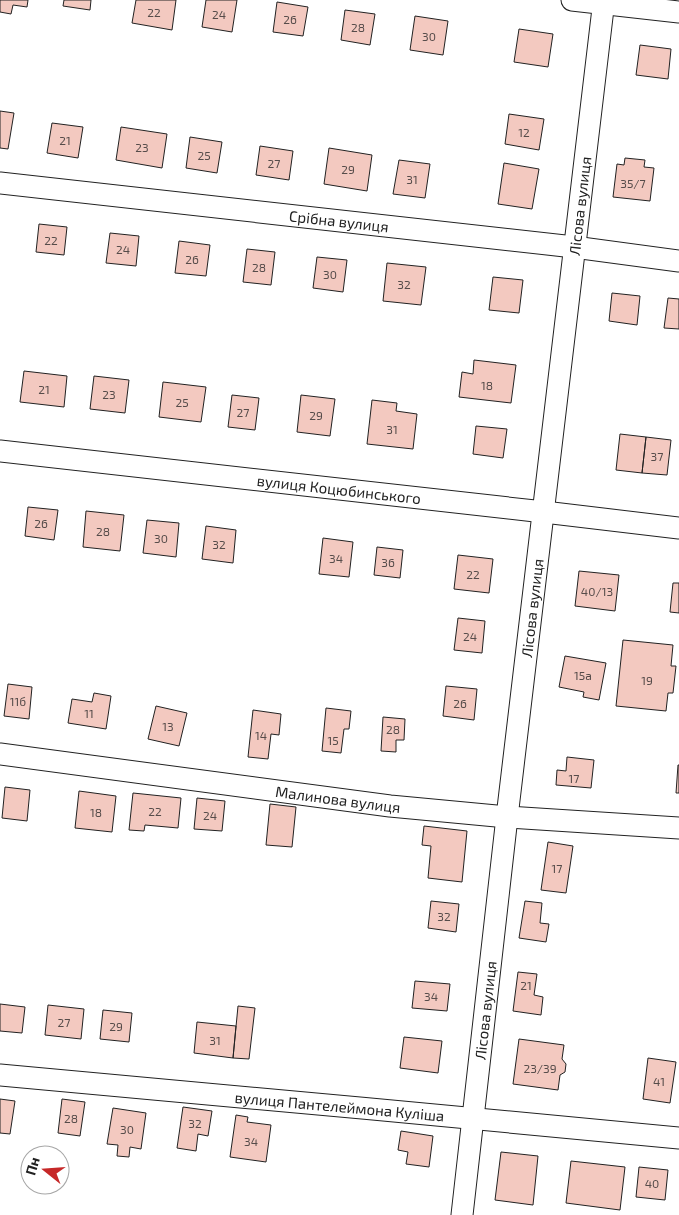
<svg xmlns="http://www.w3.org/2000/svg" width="679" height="1215" viewBox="0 0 679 1215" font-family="'Exo 2',sans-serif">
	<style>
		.building { fill: #f3c9c0; stroke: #222 }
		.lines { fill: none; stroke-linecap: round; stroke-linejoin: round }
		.minor-casing { stroke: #222; stroke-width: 23 }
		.minor { stroke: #fff; stroke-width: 21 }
		.labels { text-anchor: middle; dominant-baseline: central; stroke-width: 4; stroke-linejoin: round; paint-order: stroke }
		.number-label { font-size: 12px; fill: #564c4a }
		.street-label { font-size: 15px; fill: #222; stroke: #fff }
	</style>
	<rect width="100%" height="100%" fill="#fff"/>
	<path class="building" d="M0,0H28L27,7L13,5L11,14L0,12Z
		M64,0H91L90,10L63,6Z
		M136,0H176L172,30L132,23Z
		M206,0H237L232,32L202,27Z
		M277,2L308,7L303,36L273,32Z
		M345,10L375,14L370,45L341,40Z
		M415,16L448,21L443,55L410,50Z
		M519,29L553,34L548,67L514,62Z
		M640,45L671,49L668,79L636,75Z
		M0,111L14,113L8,149L0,148Z
		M509,114L544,119L539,150L505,144Z
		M52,123L83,127L78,158L47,153Z
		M121,127L167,134L162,168L116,160Z
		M190,137L222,142L217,173L186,168Z
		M260,146L293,151L289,180L256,175Z
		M329,148L372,155L367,191L324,184Z
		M625,158L645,160L644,167L654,168L650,201L613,197L617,164L624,165Z
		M399,160L430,164L425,198L393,194Z
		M504,163L539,169L532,209L498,204Z
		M39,224L67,227L64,255L36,252Z
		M110,233L139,236L136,266L106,263Z
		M179,241L210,245L206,276L175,273Z
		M247,249L275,252L271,285L243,282Z
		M317,257L347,260L343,292L313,288Z
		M387,263L426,267L421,305L383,301Z
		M493,277L523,280L519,313L489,310Z
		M612,293L640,296L637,325L609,321Z
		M668,298L679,299V329L664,328Z
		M474,360L516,365L511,403L459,397L462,372L473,374Z
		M24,371L67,376L64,407L20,402Z
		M94,376L129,380L125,413L90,409Z
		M163,382L206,387L201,422L159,417Z
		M232,395L259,398L255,430L228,427Z
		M301,395L335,399L330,436L297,432Z
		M372,400L397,403L396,411L417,414L413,449L367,444Z
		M476,426L507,429L503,458L473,454Z
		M620,434L646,437L642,473L616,470Z
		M646,437L671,440L667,475L642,473Z
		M28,507L58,510L54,540L25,536Z
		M86,511L124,515L120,551L83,547Z
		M147,520L179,523L176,557L143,553Z
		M206,526L236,530L233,563L202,559Z
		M323,538L353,542L349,577L319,574Z
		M377,547L403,550L400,578L374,575Z
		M458,555L493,559L489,593L454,589Z
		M579,571L619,575L615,611L575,606Z
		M673,583H679V613L670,612Z
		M458,618L485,621L482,653L454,650Z
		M623,640L673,645L671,666H676L673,693H668L666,711L616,706Z
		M565,656L606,663L599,700L583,697L584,692L559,687Z
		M8,684L32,687L29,719L4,716Z
		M446,686L477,689L474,720L443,716Z
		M94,693L111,696L106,729L68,723L72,699L92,702Z
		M156,706L187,713L179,746L148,739Z
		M326,708L351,711L349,729H344L341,753L322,751Z
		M253,710L281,714L279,735L271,734L268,759L248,757Z
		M383,717L405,719L404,740H396V752L381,751Z
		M567,757L594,760L591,788L556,785L557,770L566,771Z
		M678,765H679V793H676Z
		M5,787L30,790L27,821L2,818Z
		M79,791L116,796L112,832L75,828Z
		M133,793L181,798L178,828L145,825L144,831L129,830Z
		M197,798L225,801L222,831L194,829Z
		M270,804L296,807L292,847L266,845Z
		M424,826L467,831L462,882L428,878L431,846L422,845Z
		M548,842L573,846L566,893L541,890Z
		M431,901L459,904L456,932L428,928Z
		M525,901L542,903L540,923L549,924L546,942L519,938Z
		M518,972L537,974L534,995L543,997L541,1015L513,1011Z
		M415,981L450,984L447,1011L412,1008Z
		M0,1004L25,1007L22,1033L0,1031Z
		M48,1005L84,1009L81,1039L45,1035Z
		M238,1006L255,1008L249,1059L233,1058Z
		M103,1010L132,1013L129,1042L100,1039Z
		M197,1022L236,1026L233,1058L194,1053Z
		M404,1037L442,1041L438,1073L400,1068Z
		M519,1039L564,1045L562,1059L566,1064L565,1072L560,1075L558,1090L513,1084Z
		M648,1058L676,1062L670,1103L643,1099Z
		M0,1099L15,1101L10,1134L0,1133Z
		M62,1099L85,1102L80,1136L58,1133Z
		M183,1107L212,1111L208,1136L198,1134L196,1151L177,1148Z
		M113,1108L146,1113L141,1149L130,1147L129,1157L117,1156L118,1145L107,1144Z
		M236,1115L248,1117L247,1122L271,1125L266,1162L230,1157Z
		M401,1131L433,1136L429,1167L406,1164L408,1152L398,1150Z
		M501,1152L538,1156L533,1205L495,1200Z
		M571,1161L625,1167L620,1210L566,1203Z
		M639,1167L668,1170L665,1200L636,1197Z"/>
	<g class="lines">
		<defs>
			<g id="minor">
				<path d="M572,0L679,12"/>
				<path id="s1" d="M0,183L574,247L679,261"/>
				<path id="s2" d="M0,451L544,512L679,528"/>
				<path id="s3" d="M0,754L390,806L507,817L679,828"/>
				<path id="s4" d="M0,1075C226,1097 453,1115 679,1138"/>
				<path id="s5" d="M462,1215L507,817L604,0"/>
			</g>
		</defs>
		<use href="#minor" class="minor-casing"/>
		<use href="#minor" class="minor"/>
	</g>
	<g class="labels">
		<g class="number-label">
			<text x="154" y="12">22</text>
			<text x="219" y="14">24</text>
			<text x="290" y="19">26</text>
			<text x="358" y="27">28</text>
			<text x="429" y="36">30</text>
			<text x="524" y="132">12</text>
			<text x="65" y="140">21</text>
			<text x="142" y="147">23</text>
			<text x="204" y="155">25</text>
			<text x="274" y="163">27</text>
			<text x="348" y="169">29</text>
			<text x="412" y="179">31</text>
			<text x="633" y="183">35/7</text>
			<text x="51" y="240">22</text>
			<text x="123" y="249">24</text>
			<text x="192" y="259">26</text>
			<text x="259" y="267">28</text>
			<text x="330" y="274">30</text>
			<text x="404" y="284">32</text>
			<text x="487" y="385">18</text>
			<text x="44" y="389">21</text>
			<text x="109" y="394">23</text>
			<text x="182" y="402">25</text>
			<text x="243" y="412">27</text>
			<text x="316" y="415">29</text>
			<text x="392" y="429">31</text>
			<text x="657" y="456">37</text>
			<text x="41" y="523">26</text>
			<text x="103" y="531">28</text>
			<text x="161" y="538">30</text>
			<text x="219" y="544">32</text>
			<text x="336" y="558">34</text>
			<text x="388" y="562">36</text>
			<text x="473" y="574">22</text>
			<text x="597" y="591">40/13</text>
			<text x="470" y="636">24</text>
			<text x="583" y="675">15а</text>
			<text x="647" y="680">19</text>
			<text x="18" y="701">11б</text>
			<text x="460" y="703">26</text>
			<text x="89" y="713">11</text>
			<text x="168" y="726">13</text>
			<text x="393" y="729">28</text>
			<text x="261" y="735">14</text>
			<text x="333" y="740">15</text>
			<text x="574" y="778">17</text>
			<text x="155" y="811">22</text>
			<text x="96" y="812">18</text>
			<text x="210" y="815">24</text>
			<text x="557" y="868">17</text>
			<text x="444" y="916">32</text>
			<text x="526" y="985">21</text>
			<text x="431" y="996">34</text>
			<text x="64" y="1022">27</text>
			<text x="116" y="1026">29</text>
			<text x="215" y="1040">31</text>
			<text x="540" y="1068">23/39</text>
			<text x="659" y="1081">41</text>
			<text x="71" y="1118">28</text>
			<text x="195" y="1123">32</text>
			<text x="127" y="1129">30</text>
			<text x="251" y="1141">34</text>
			<text x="652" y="1183">40</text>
		</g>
		<g class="street-label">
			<text stroke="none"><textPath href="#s5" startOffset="1016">Лісова вулиця</textPath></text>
			<text stroke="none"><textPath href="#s1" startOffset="341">Срібна вулиця</textPath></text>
			<text stroke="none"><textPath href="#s2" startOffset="341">вулиця Коцюбинського</textPath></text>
			<text stroke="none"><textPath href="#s5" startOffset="611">Лісова вулиця</textPath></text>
			<text stroke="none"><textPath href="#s3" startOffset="341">Малинова вулиця</textPath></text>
			<text stroke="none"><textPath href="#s5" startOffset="206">Лісова вулиця</textPath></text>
			<text stroke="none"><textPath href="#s4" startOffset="341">вулиця Пантелеймона Куліша</textPath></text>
		</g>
	</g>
	<g transform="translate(45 1170) rotate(287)"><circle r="24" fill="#ffffff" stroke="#a7a7a7"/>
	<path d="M0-4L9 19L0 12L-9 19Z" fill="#c62828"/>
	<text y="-8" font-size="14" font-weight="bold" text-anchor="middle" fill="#222222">Пн</text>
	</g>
</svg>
